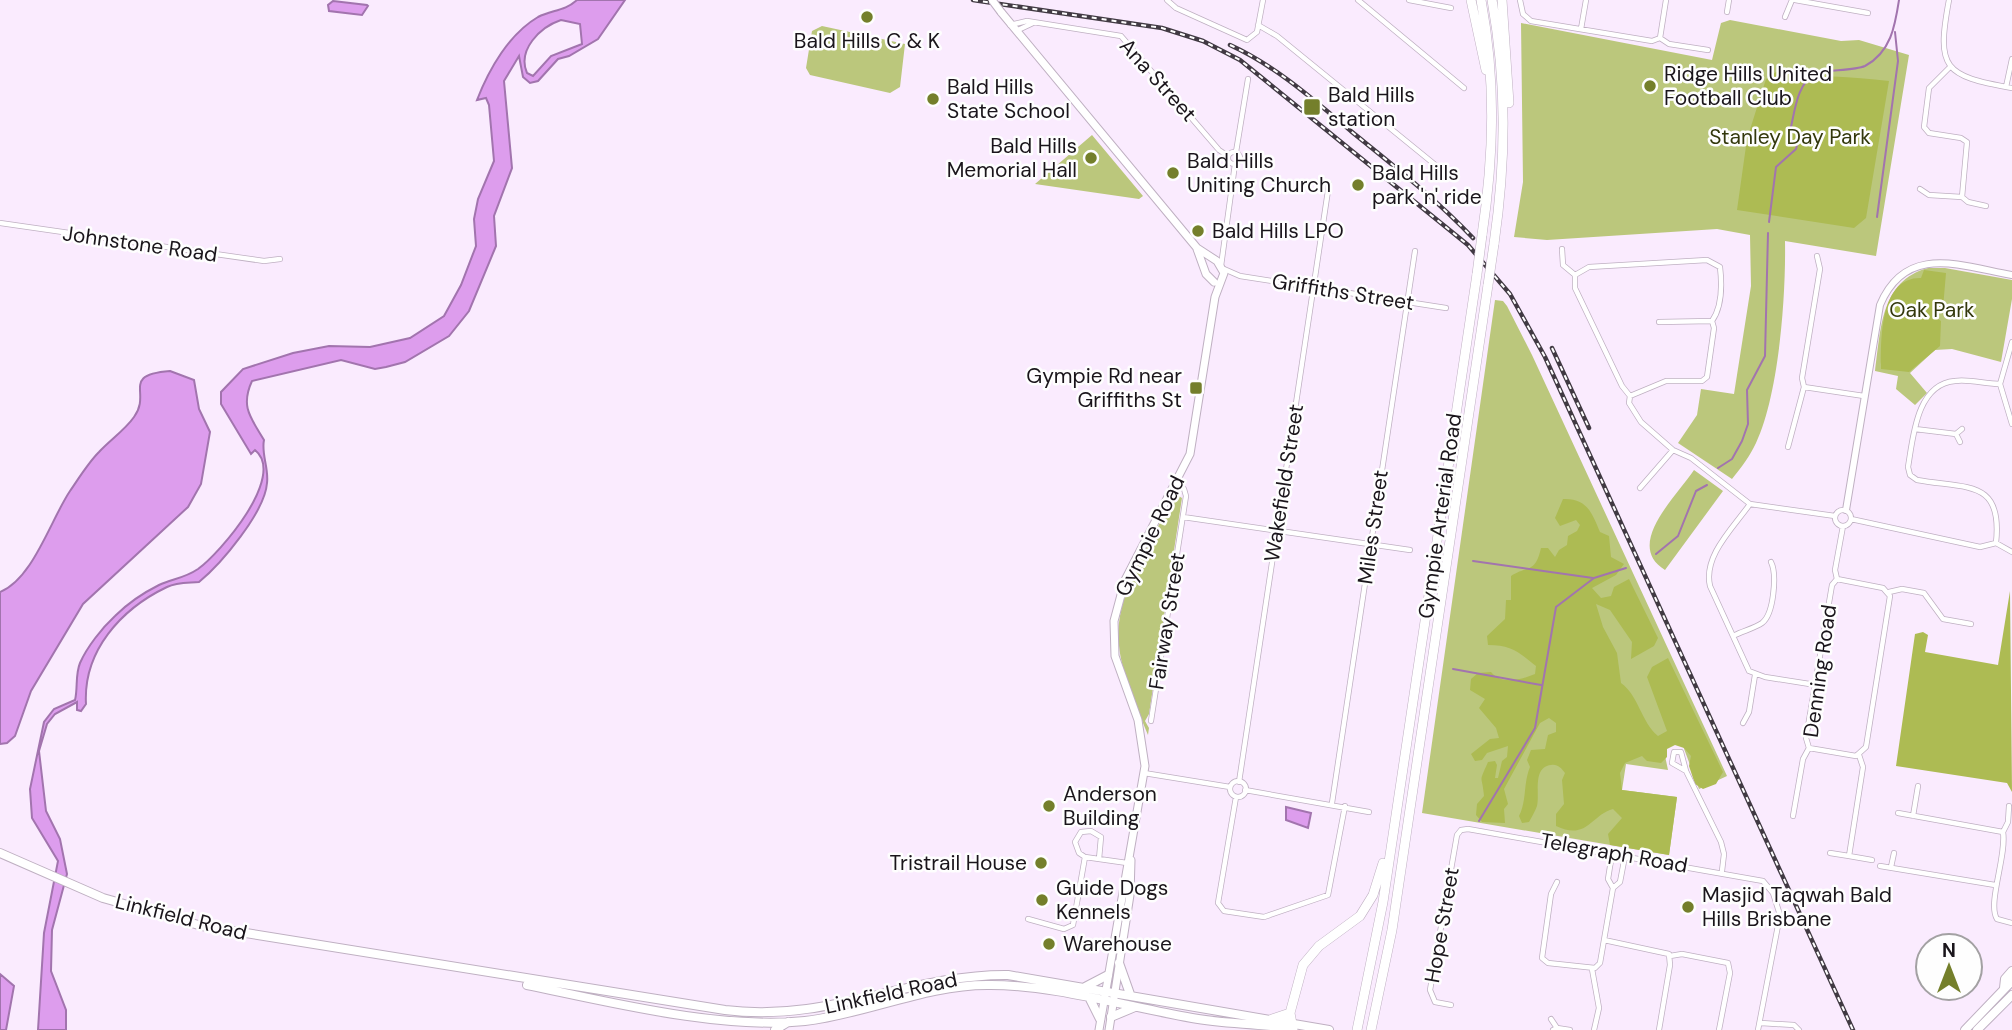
<svg xmlns="http://www.w3.org/2000/svg" width="2012" height="1030" viewBox="0 0 2012 1030" font-family="'DM Sans',sans-serif">
	<style>
		.green { fill: #bbc77c }
		.forest { fill: #adbb53 }
		.water { fill: #dd9ded; stroke: #a274ae; stroke-width: 2; fill-rule: evenodd }
		.lines { fill: none; stroke-linecap: round; stroke-linejoin: round }
		.stream { stroke: #a274ae; stroke-width: 2 }
		.minor-casing { stroke: #bfb0c2; stroke-width: 6 }
		.tertiary-casing { stroke: #bfb0c2; stroke-width: 8 }
		.secondary-casing { stroke: #bfb0c2; stroke-width: 9 }
		.primary-casing { stroke: #bfb0c2; stroke-width: 10 }
		.motorway-casing { stroke: #bfb0c2; stroke-width: 10 }
		.minor { stroke: #fff; stroke-width: 4.5 }
		.tertiary { stroke: #fff; stroke-width: 6 }
		.secondary { stroke: #fff; stroke-width: 7 }
		.primary { stroke: #fff; stroke-width: 8 }
		.motorway { stroke: #fff; stroke-width: 9 }
		.rail-casing { stroke: #413a43; stroke-width: 4.5 }
		.rail { stroke: #fefefe; stroke-width: 2; stroke-dasharray: 5; stroke-linecap: butt }
		.secondary-bridge-casing { stroke: #bfb0c2; stroke-width: 9; stroke-linecap: butt }
		.motorway-bridge-casing { stroke: #bfb0c2; stroke-width: 10; stroke-linecap: butt }
		.secondary-bridge { stroke: #fff; stroke-width: 7 }
		.motorway-bridge { stroke: #fff; stroke-width: 9 }
		.poi-dot { fill: #747f2b; stroke: #fefefe; stroke-width: 2.5 }
		.labels { text-anchor: middle; dominant-baseline: central; stroke-width: 5; stroke-linejoin: round; paint-order: stroke }
		.poi-label { font-size: 21px; fill: #1a151b; stroke: #fefefe; text-anchor: start }
		.street-label { font-size: 21px; fill: #1a151b; stroke: #fefefe }
		.park-label { font-size: 21px; fill: #33380c; stroke: #fefefe }
	</style>
	<rect width="100%" height="100%" fill="#faebfe"/>
	<path class="green" d="M1730,20L1841,41L1859,40L1909,55L1876,256L1785,241C1786,296 1779,394 1756,443C1750,456 1741,468 1732,479L1678,443L1697,415L1701,389L1734,394L1751,286L1750,235L1717,229L1547,240L1514,237L1523,182L1521,23L1712,60L1721,23Z
		M822,26L905,44L900,87L890,93L810,75L806,68L812,31Z
		M1092,135L1143,196L1139,199L1035,184Z
		M1928,268H1945L2012,280V299L2001,362L1952,349L1935,350L1910,373L1927,393L1915,405L1896,389L1898,376L1875,371C1881,330 1880,281 1928,268Z
		M1495,300L1503,301L1507,306L1532,355L1727,776L1699,789L1683,746L1671,743L1664,751L1668,770L1626,764L1622,790L1677,797L1669,855L1422,813Z
		M1694,470L1723,491L1665,570C1624,545 1676,497 1694,470Z
		M1177,495L1182,498L1149,714L1145,721L1149,728L1148,735C1116,655 1103,631 1145,551C1155,533 1164,512 1177,495Z"/>
	<path class="forest" d="M1776,72C1815,77 1850,76 1889,81L1866,218L1854,228L1737,210L1747,139L1766,79Z
		M1924,270L1946,273L1943,308L1937,318L1941,321L1940,346L1909,372L1881,369C1881,338 1880,277 1921,278Z
		M1563,499C1587,498 1592,513 1600,532L1609,536L1611,557L1624,564L1616,575L1592,588L1601,598L1611,596L1614,587L1629,579L1658,638L1654,646L1631,659L1632,642L1610,610L1596,604L1603,627L1617,653L1621,683C1639,696 1641,722 1658,736L1667,731L1647,677L1652,667L1668,658L1723,772L1716,784L1703,789L1695,784L1689,766L1691,756L1684,748L1675,745L1667,749V757L1661,763L1647,761L1642,756L1625,763L1620,773L1622,790L1677,797L1669,855L1610,845L1608,834L1622,818L1613,809C1591,815 1587,841 1556,826V814L1564,804L1562,780L1565,773C1561,768 1558,764 1551,765C1532,767 1540,794 1537,806C1535,811 1532,817 1529,822L1522,823L1519,816C1527,800 1523,784 1530,767L1527,760L1531,750L1545,749L1548,735L1556,732V723L1549,718L1540,723L1504,789L1508,804L1504,809L1505,823L1482,822L1476,815L1477,804L1484,796C1482,773 1478,785 1488,762L1495,761L1497,765L1495,778H1498L1502,761L1507,757L1508,746L1487,753L1482,760L1475,761L1471,754L1490,739L1499,738L1496,728L1479,708L1485,699L1470,690L1471,679L1478,673L1491,672C1501,685 1521,680 1535,674L1536,666C1519,652 1511,645 1488,645L1487,636L1505,619L1506,600H1511V576C1528,565 1535,574 1541,548H1548L1555,557L1559,550L1567,545L1568,536L1577,531L1580,525L1576,520L1560,526L1555,518Z
		M2010,591L2012,792L2007,783L1896,766L1915,634L1923,632L1928,635L1925,652L1998,665Z"/>
	<path class="water" d="M577,0H625L598,39L569,56L558,59L538,81L530,83L523,77L519,56L504,81L512,168L494,216L496,246L469,311L449,336L405,362L386,367L375,369L341,360L252,381C240,407 251,418 264,440C261,454 269,468 267,483C265,512 221,564 199,582C189,583 177,582 167,587C121,609 83,651 86,704L81,711L77,710V702L55,714L47,724L39,751L46,811L60,839L67,874L52,930L51,971L66,1010V1030H38L44,933L58,861L32,818L30,789L44,722L54,709L75,700C78,688 75,675 80,663C87,647 102,628 115,616C128,603 143,593 159,585C172,579 185,578 198,569C220,553 287,476 255,450L251,454L221,404V392L243,369L293,353L329,346L370,347L410,338L444,316L461,285L476,246L474,219L478,199L494,161L489,105L486,98L477,100C489,69 509,34 538,17C552,10 565,11 577,0ZM561,20L580,24L582,44L551,56L533,76L527,73C517,50 540,27 561,20Z
		M333,1L367,5L368,6L362,15L329,11L328,5Z
		M170,371L194,380L199,409L210,432L201,484L188,507L83,604L31,691L15,736L7,743L0,744V592C33,579 51,519 70,491C79,478 88,463 99,452C110,440 125,430 134,417C152,393 120,375 170,371Z
		M1286,807L1311,813L1308,828L1286,820Z
		M0,974L14,986L6,1030H0Z"/>
	<g class="lines">
		<path class="stream" d="M1822,72C1834,70 1856,70 1865,66C1891,52 1895,26 1899,0
			M1877,217L1898,61L1895,32
			M1769,222L1776,167L1796,149L1799,137L1791,127C1795,109 1798,82 1816,73
			M1718,468L1732,459L1742,441L1748,424L1747,390L1765,356L1768,233
			M1656,554L1678,536L1696,491L1707,485
			M1473,561L1593,578
			M1453,669L1541,685
			M1479,821L1535,728L1556,607L1594,578L1626,568"/>
		<defs>
			<path id="minor" d="M1167,0L1176,8L1247,40L1257,32L1263,0
				M1358,0L1464,88
				M1409,0L1451,8
				M1520,0L1523,14L1531,21L1652,41L1660,38L1669,44L1708,50
				M1795,0L1868,13
				M1949,0C1936,69 1944,76 2012,88
				M1727,12L1729,0
				M1785,17L1792,0
				M1010,25L1027,21L1121,36L1219,150L1228,156
				M1258,25L1277,36L1444,172
				M1581,29L1586,0
				M1016,31L1033,23
				M1660,38L1666,0
				M1950,67L1929,88L1924,127L1929,133L1961,138L1967,142L1962,197L1968,202L1986,206
				M2006,87L2012,59
				M1228 158a6 6 0 1 1 12 0a6 6 0 1 1-12 0Z
				M1236,152L1248,79
				M1920,189L1929,195L1962,197
				M0,223L264,261L280,259
				M1562,249L1563,265L1575,275
				M1707,260L1720,267C1722,284 1722,307 1712,321L1714,328L1707,377L1702,381H1666L1630,396L1622,386L1575,288V275L1589,267Z
				M1221,266L1235,164
				M1224,269L1240,276L1446,308
				M1659,322L1712,321
				M2012,342L2000,384L2012,424
				M1804,387L1802,378L1820,269L1817,256
				M1630,396L1629,403L1641,422L1673,450L1691,458L1750,504L1835,516
				M1915,429L1956,434L1962,429
				M1956,434L1960,442
				M1788,447L1804,387L1864,396
				M1640,488L1673,450
				M1750,504C1733,528 1703,556 1710,586L1749,671L1765,677L1816,685
				M1835 518a8 8 0 1 1 16 0a8 8 0 1 1-16 0Z
				M1183,517L1410,550
				M1851,519L1980,547L1996,543L2012,552
				M1996,543C2003,479 1967,489 1917,480L1910,475L1908,467C1913,439 1916,384 1955,381C1970,379 1985,384 2000,384
				M1889,592L1902,589L1924,593L1943,619L1971,624
				M1735,635C1743,631 1755,628 1762,623C1774,614 1777,574 1771,562
				M1151,721L1186,496L1184,489L1176,484
				M1743,723L1749,712L1755,675
				M1809,748L1856,756L1866,747L1890,596L1883,588L1837,579
				M1686,771L1672,763L1674,752H1681L1686,771L1721,842L1724,854L1722,871
				M1144,773L1230,787
				M1230 789a8 8 0 1 1 16 0a8 8 0 1 1-16 0Z
				M1239,782L1329,184
				M1245,790L1369,812
				M1236,797L1218,903L1224,911L1264,917L1328,895L1345,806
				M1332,803L1415,251
				M2009,806L2008,822L2003,832C2007,855 1987,904 1997,919L2012,923
				M1898,813L2003,832
				M1793,816L1803,759L1809,748L1806,738L1832,585L1837,579L1835,570L1843,526
				M1913,816L1918,786
				M1830,853L1849,856L1863,767L1859,755
				M1849,856L1872,860
				M1099,859L1101,837L1091,831L1081,832L1075,842L1079,853L1085,857L1127,863
				M1880,866L1995,885
				M1891,867L1894,853
				M1557,882L1551,894L1542,958L1548,963L1595,968L1600,963L1613,888L1608,879L1612,854
				M1613,888L1620,882L1625,856
				M1028,919L1064,929L1073,925L1085,857
				M1604,940L1669,954L1670,965L1659,1030
				M1670,956L1682,954L1728,963L1730,973L1719,1030
				M1592,969L1599,1008L1594,1030
				M1451,1005L1435,1002L1430,990L1457,835L1461,830L1468,829L1763,881L1773,893L1780,915L1758,1030
				M1551,1019L1557,1028L1553,1030
				M1761,1023L1794,1025L1799,1030
				M1557,1028L1570,1030"/>
			<path id="tertiary" d="M1846,510L1880,305C1906,243 1961,266 2012,275"/>
			<path id="secondary" d="M1001,12L1197,248L1217,261L1224,273L1215,297L1190,454L1125,580L1114,621L1115,656L1138,720L1145,766L1099,1030
				M1197,249L1206,274L1214,282
				M1109,1030L1130,895L1131,860"/>
			<path id="primary" d="M0,853L103,898L202,926L725,1010C829,1023 909,974 1008,975L1329,1030
				M1119,963L1130,994
				M527,985C610,1002 721,1030 805,1021C866,1014 926,985 987,985C1051,984 1128,1007 1192,1018C1223,1024 1255,1023 1287,1028
				M1085,987L1108,975
				M2004,988L2005,979L2012,971
				M1090,999L1100,1019
				M1111,1017L1135,1007
				M775,1030L788,1022
				M1965,1030L2012,981
				M1977,1030L2012,995"/>
			<path id="motorway" d="M1471,0L1486,70
				M1481,0C1496,80 1494,155 1482,235
				M1492,0C1507,84 1506,160 1494,244
				M1502,0L1509,103
				M1272,1019L1290,1013
				M1293,1029L1290,1013L1303,965L1319,946L1360,916L1373,895L1383,863
				M1357,1030L1383,902L1477,274
				M1371,1030L1392,930L1488,285"/>
		</defs>
		<use href="#minor" class="minor-casing"/>
		<use href="#tertiary" class="tertiary-casing"/>
		<use href="#secondary" class="secondary-casing"/>
		<use href="#primary" class="primary-casing"/>
		<use href="#motorway" class="motorway-casing"/>
		<use href="#minor" class="minor"/>
		<use href="#tertiary" class="tertiary"/>
		<use href="#secondary" class="secondary"/>
		<use href="#primary" class="primary"/>
		<use href="#motorway" class="motorway"/>
		<defs>
			<path id="rail" d="M973,0L1162,28L1203,41L1240,60L1468,245L1510,294L1545,357L1853,1030
				M1230,45C1276,66 1314,100 1352,132C1394,166 1436,199 1473,238
				M1552,348L1589,428"/>
		</defs>
		<use href="#rail" class="rail-casing"/>
		<use href="#rail" class="rail"/>
		<defs>
			<path id="secondary-bridge" d="M992,0L1001,12"/>
			<path id="motorway-bridge" d="M1477,274L1482,235
				M1488,285L1494,244"/>
		</defs>
		<use href="#secondary-bridge" class="secondary-bridge-casing"/>
		<use href="#motorway-bridge" class="motorway-bridge-casing"/>
		<use href="#secondary-bridge" class="secondary-bridge"/>
		<use href="#motorway-bridge" class="motorway-bridge"/>
	</g>
	<g class="poi-dot">
		<circle cx="867" cy="17" r="7"/>
		<circle cx="1650" cy="86" r="7"/>
		<circle cx="933" cy="99" r="7"/>
		<rect x="1303" y="98" width="18" height="18" rx="3.5"/>
		<circle cx="1091" cy="158" r="7"/>
		<circle cx="1173" cy="173" r="7"/>
		<circle cx="1358" cy="185" r="7"/>
		<circle cx="1198" cy="231" r="7"/>
		<rect x="1189" y="381" width="14" height="14" rx="3.5"/>
		<circle cx="1049" cy="806" r="7"/>
		<circle cx="1041" cy="863" r="7"/>
		<circle cx="1042" cy="900" r="7"/>
		<circle cx="1688" cy="907" r="7"/>
		<circle cx="1049" cy="944" r="7"/>
	</g>
	<g class="labels">
		<g class="poi-label">
			<text x="867" y="41" text-anchor="middle">Bald Hills C &amp; K</text>
			<text x="1664" y="74">Ridge Hills United<tspan x="1664" dy="24">Football Club</tspan></text>
			<text x="947" y="87">Bald Hills<tspan x="947" dy="24">State School</tspan></text>
			<text x="1328" y="95">Bald Hills<tspan x="1328" dy="24">station</tspan></text>
			<text x="1077" y="146" text-anchor="end">Bald Hills<tspan x="1077" dy="24">Memorial Hall</tspan></text>
			<text x="1187" y="161">Bald Hills<tspan x="1187" dy="24">Uniting Church</tspan></text>
			<text x="1372" y="173">Bald Hills<tspan x="1372" dy="24">park 'n' ride</tspan></text>
			<text x="1212" y="231">Bald Hills LPO</text>
			<text x="1182" y="376" text-anchor="end">Gympie Rd near<tspan x="1182" dy="24">Griffiths St</tspan></text>
			<text x="1063" y="794">Anderson<tspan x="1063" dy="24">Building</tspan></text>
			<text x="1027" y="863" text-anchor="end">Tristrail House</text>
			<text x="1056" y="888">Guide Dogs<tspan x="1056" dy="24">Kennels</tspan></text>
			<text x="1702" y="895">Masjid Taqwah Bald<tspan x="1702" dy="24">Hills Brisbane</tspan></text>
			<text x="1063" y="944">Warehouse</text>
		</g>
		<g class="street-label">
			<text transform="translate(1158 80) rotate(48)">Ana Street</text>
			<text transform="translate(140 244) rotate(8)">Johnstone Road</text>
			<text transform="translate(1343 292) rotate(9)">Griffiths Street</text>
			<text transform="translate(1284 483) rotate(-81)">Wakefield Street</text>
			<text transform="translate(1440 516) rotate(-82)">Gympie Arterial Road</text>
			<text transform="translate(1373 527) rotate(-82)">Miles Street</text>
			<text transform="translate(1150 536) rotate(-64)">Gympie Road</text>
			<text transform="translate(1167 621) rotate(-81)">Fairway Street</text>
			<text transform="translate(1820 671) rotate(-82)">Denning Road</text>
			<text transform="translate(1614 853) rotate(10)">Telegraph Road</text>
			<text transform="translate(181 917) rotate(14)">Linkfield Road</text>
			<text transform="translate(1442 925) rotate(-80)">Hope Street</text>
			<text transform="translate(891 993) rotate(-12)">Linkfield Road</text>
		</g>
		<g class="park-label">
			<text x="1790" y="137">Stanley Day Park</text>
			<text x="1932" y="310">Oak Park</text>
		</g>
	</g>
	<g transform="translate(1949 967)"><circle r="33" fill="#fefefe" stroke="#a3a1a3" stroke-width="2"/>
	<path d="M0-5L12 26L0 18L-12 26Z" fill="#747f2b"/>
	<text y="-10" font-size="19" font-weight="bold" text-anchor="middle" fill="#1a151b">N</text>
	</g>
</svg>
